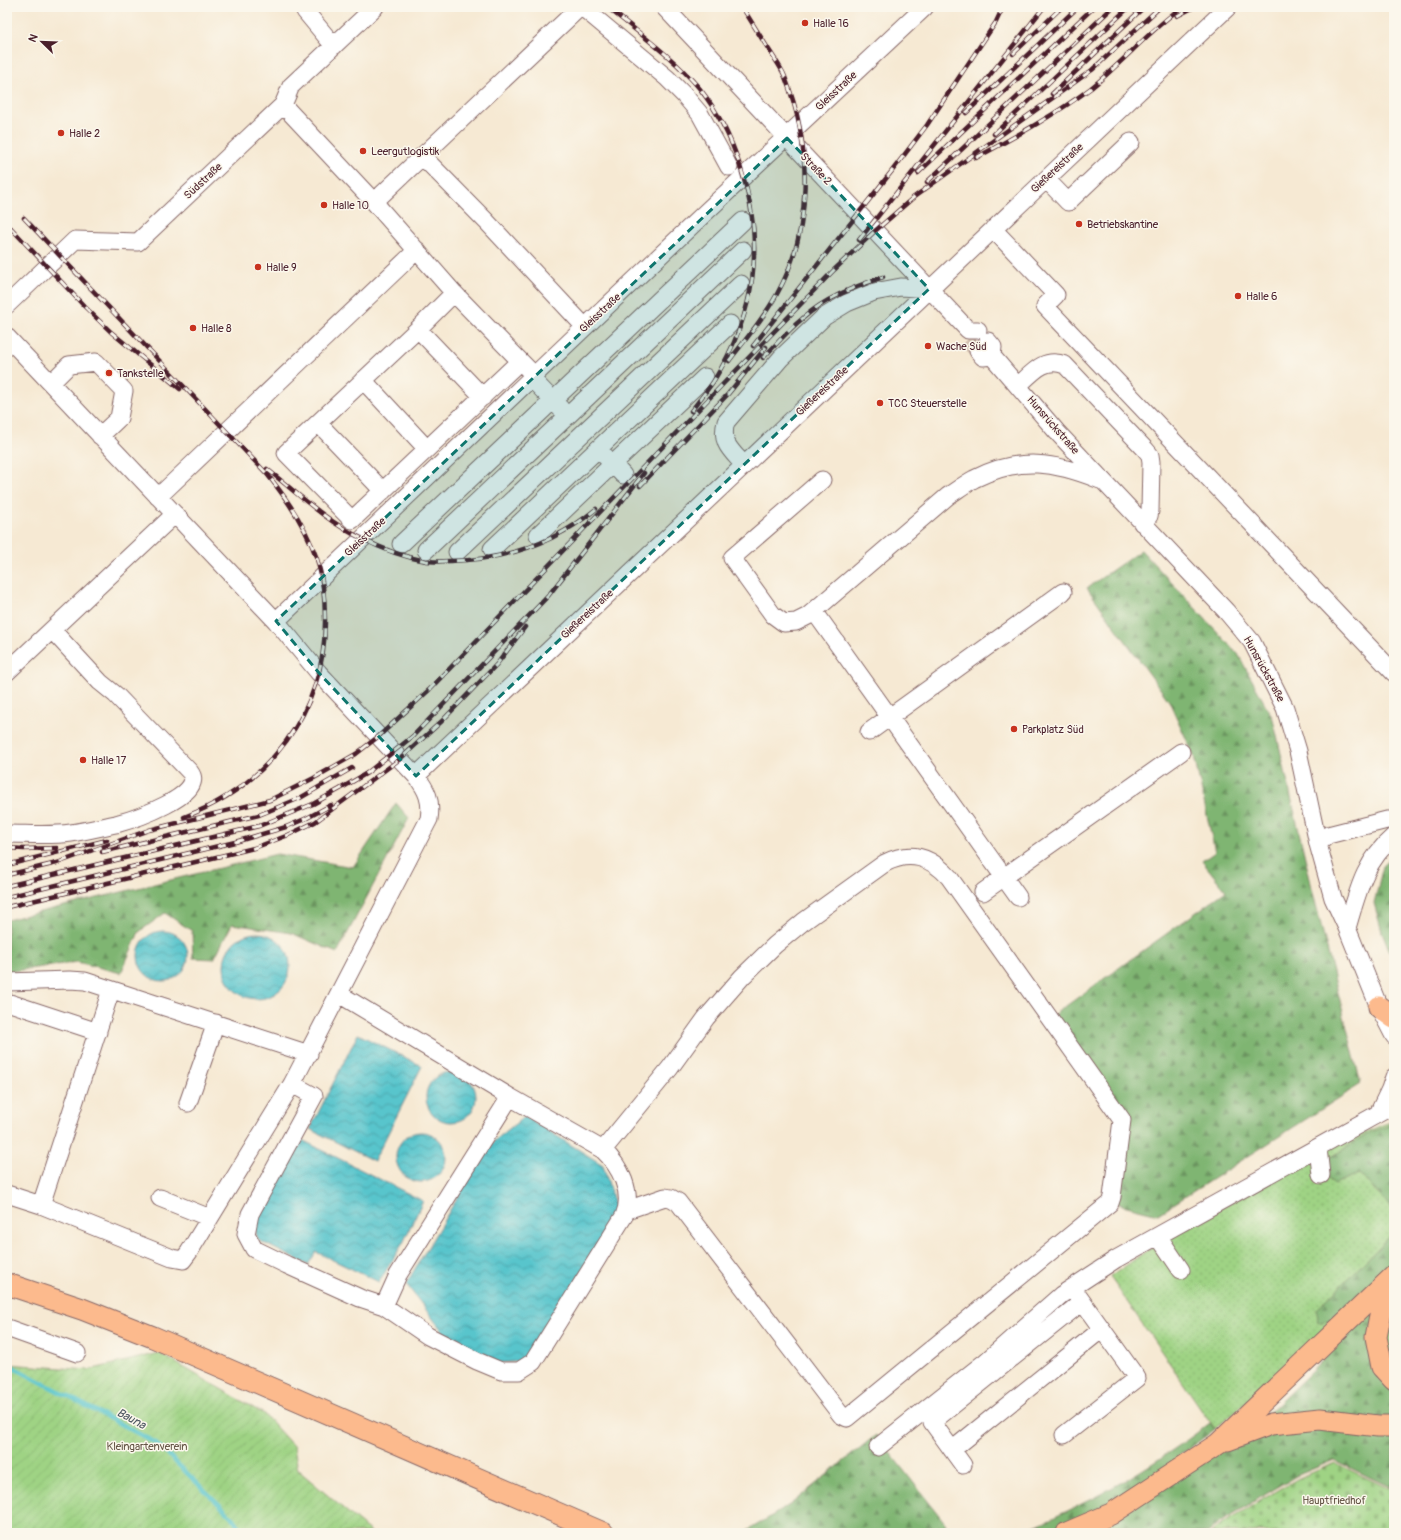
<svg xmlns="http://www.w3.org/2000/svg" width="1401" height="1540" viewBox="0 0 1401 1540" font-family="Pangolin,sans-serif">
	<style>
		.grass { fill: url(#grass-dots); stroke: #747958 }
		.forest { fill: url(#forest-firs); stroke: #646a4e }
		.cemetery { fill: url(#cemetery-stones); stroke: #747958 }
		.garden { fill: url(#garden-furrows); stroke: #747958 }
		.water { fill: url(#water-waves); stroke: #51727c }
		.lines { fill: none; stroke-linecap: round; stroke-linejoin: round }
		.stream { stroke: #58c5cc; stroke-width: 4.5 }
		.minor-tunnel { stroke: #d4c1b1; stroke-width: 17; stroke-dasharray: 17 8; stroke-linecap: butt }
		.minor-casing { stroke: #866666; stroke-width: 19 }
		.major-casing { stroke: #866666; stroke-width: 23 }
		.minor { stroke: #fff; stroke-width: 17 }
		.major { stroke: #fcba8d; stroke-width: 21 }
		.rail-casing { stroke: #4a1f2b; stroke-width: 4.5 }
		.rail { stroke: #fbf7ec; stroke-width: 3; stroke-dasharray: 9; stroke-linecap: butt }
		.marked { fill: #0f766e; fill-opacity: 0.2; stroke: #0f766e; stroke-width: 3; stroke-dasharray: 8 5; stroke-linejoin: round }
		.poi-dot { fill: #c8321e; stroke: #fbf7ec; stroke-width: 1.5 }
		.labels { text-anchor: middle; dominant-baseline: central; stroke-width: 3; stroke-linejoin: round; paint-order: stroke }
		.poi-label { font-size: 11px; fill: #4a1f2b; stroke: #fbf7ec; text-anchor: start }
		.street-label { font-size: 11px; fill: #4a1f2b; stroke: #fbf7ec }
		.park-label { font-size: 11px; fill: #645546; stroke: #fbf7ec }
		.water-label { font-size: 12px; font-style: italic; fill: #4f5963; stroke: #fbf7ec }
	</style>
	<defs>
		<pattern id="grass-dots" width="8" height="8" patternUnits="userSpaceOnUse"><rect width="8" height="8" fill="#9fd384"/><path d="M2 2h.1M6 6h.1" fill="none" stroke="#8ab572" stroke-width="1.8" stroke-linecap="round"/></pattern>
		<pattern id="forest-firs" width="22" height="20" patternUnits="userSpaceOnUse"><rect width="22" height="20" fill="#7fb572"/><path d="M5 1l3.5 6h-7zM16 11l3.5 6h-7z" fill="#6a935e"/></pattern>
		<pattern id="cemetery-stones" width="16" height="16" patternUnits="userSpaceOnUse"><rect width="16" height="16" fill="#9fd384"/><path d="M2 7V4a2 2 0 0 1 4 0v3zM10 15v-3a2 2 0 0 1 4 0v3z" fill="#8ab572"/></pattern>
		<pattern id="garden-furrows" width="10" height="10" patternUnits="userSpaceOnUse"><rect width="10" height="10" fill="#9fd384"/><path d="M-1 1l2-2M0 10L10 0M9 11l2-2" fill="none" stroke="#8ab572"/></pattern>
		<pattern id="water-waves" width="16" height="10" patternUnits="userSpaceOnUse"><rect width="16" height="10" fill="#58c5cc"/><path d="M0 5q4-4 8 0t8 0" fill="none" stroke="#4b9fa6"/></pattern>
	</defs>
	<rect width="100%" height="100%" fill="#fbf7ec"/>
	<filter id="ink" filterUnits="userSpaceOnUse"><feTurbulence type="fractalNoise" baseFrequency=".025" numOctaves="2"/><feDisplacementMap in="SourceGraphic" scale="8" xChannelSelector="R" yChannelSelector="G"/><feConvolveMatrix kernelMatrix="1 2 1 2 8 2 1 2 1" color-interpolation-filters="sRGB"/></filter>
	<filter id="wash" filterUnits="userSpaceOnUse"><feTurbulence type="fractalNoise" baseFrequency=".012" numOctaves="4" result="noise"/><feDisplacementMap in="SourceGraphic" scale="16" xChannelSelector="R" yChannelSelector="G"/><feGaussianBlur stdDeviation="0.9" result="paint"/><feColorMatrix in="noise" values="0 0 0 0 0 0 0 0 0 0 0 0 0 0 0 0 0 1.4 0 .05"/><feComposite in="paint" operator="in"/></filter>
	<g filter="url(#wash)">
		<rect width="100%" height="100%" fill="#f6e9d3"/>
		<path class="grass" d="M1394,1121V1265L1376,1281L1319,1340L1215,1429L1110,1277L1156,1244L1328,1149L1382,1125Z
			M1389,1316L1394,1318V1367L1390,1365L1384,1320Z"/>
		<path class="forest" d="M1141,550L1238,654L1273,719L1315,901L1361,1084L1158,1214L1115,1203L1126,1119L1052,1016L1226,891L1202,861L1215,852L1194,756L1169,701L1087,588Z
			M396,803L409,818L337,953L291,933L232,924L214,959L193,958L192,931L165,913L139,932L121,973L77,962L7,972V920L277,854L353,867Z
			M1394,856V962L1382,932L1374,903L1383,866Z
			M1394,1124V1212L1375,1190L1359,1174L1334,1184L1324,1173L1325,1161L1371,1132Z
			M1394,1232V1265L1341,1314L1319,1323L1316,1308L1343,1284Z
			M1374,1308L1394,1388V1489L1334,1460L1296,1476L1220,1522L1208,1533H1017C1086,1506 1151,1468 1210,1423L1215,1429L1174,1460L1257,1424L1307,1376Z
			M876,1435L953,1533H744L791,1504Z"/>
		<path class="cemetery" d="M1335,1463L1394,1491V1533H1211L1221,1524L1297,1479Z"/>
		<path class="garden" d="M159,1353L264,1414L294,1447L298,1470L372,1533H7V1364L89,1370Z"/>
		<path class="water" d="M138 956a25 25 0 1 1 50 0a25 25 0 1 1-50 0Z
			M224 966a33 33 0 1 1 66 0a33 33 0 1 1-66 0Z
			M358,1034L422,1066L374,1161L310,1129Z
			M426 1097a25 25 0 1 1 50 0a25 25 0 1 1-50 0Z
			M525,1116L603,1165L618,1215L525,1361L498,1363L444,1333L406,1284L488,1146Z
			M396 1157a25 25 0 1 1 50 0a25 25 0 1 1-50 0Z
			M302,1140L423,1201L403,1243L379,1282L316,1252L308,1265L258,1240L254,1227L255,1218Z"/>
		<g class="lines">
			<path class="stream" d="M7,1364L156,1443L231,1516L243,1533"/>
		</g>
	</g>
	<g filter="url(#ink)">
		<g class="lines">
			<path class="minor-tunnel" d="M967,340L978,351"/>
			<defs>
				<path id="minor" d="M309,7L305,11L334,46
					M582,7L667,78L684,95L700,114L729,167
					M664,7L968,330H978
					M283,105L374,202L454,293L528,369
					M422,156L487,222L585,327
					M1046,179L1068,202L1131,142
					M374,202L580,7
					M993,229L1056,295L1045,306L1394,673
					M454,293L418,329L286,453L352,520L520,361
					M7,305L75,240L138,242L283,105L291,86L375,7
					M418,329L483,397
					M7,337L276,621L319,673L416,776C427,790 432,801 429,819L292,1084L189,1252L183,1260L172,1258L41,1205L7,1194
					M988,341L993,347L992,356
					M978,351L983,357L992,356
					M992,356L1057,432L1226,611L1252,642L1285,708L1298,751L1318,844L1333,898L1347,928L1379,1007L1394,1036
					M532,379L561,409
					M363,380L427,449
					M51,383L69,365L96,362L124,391L119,418L100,436
					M1018,386C1033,372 1044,357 1065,365L1145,449L1150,455L1151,462L1150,511L1149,516L1142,523
					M318,423L383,491
					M605,456L623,475
					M744,465C731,450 720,443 726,422L781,358L824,317L847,303L874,292L901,287L929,289
					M822,480L732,558L773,615L784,623L796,622L808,616L948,496C957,490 965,484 974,479C1019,456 1055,462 1100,480
					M158,497L417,250
					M538,535L705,377
					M401,544L743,221
					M492,549L730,324
					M426,550L743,250
					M457,552L741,284
					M814,611L1018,897
					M276,621L708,210L925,7
					M7,672L175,514
					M869,732L1063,592
					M416,776L1228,7
					M7,834C28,834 50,836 71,833C86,831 101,827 116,824C131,820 208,795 190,772L116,695L100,682L52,630
					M1318,844L1328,835L1387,820H1394
					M983,892L1181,752
					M1347,928C1358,891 1364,862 1394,836
					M7,982L70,980L85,981L309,1054
					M7,1002L98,1032
					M292,1084L314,1096L250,1214L246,1234L254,1249L287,1265L360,1298L384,1306L428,1336L477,1361L501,1371H519L533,1362L624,1216C634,1193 620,1166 603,1150L510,1097L339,994
					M188,1103L216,1023
					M1378,1114L1390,1089L1394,1077
					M1318,1148L1321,1175
					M603,1150L670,1068L706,1018L742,977L775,945L803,922L885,863C910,850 931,857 949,877L1122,1120L1112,1197L1110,1203L847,1418L841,1415L678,1202L671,1198L665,1197L627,1210
					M160,1198L210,1218
					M41,1205L111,990
					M1158,1236L1181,1270
					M384,1306L398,1275L510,1097
					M7,1328L77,1353
					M1064,1435L1137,1378L1076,1293
					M878,1447L984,1363L1061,1295L1116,1259L1394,1105
					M952,1450L1102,1329
					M963,1465L932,1422L1082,1302"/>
				<path id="major" d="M1379,1007L1394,1018
					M1393,1283L1382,1306L1376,1337L1382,1367L1394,1380
					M7,1284L82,1309L153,1337L603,1533
					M1228,1440L1271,1424L1320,1419L1378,1426H1394
					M1067,1533L1111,1514L1218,1444L1394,1276"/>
			</defs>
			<use href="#minor" class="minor-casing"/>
			<use href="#major" class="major-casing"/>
			<use href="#minor" class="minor"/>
			<use href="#major" class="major"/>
			<defs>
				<path id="rail" d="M607,7C639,33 673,57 700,89C718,112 731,138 740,166C766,243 756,313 713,382C706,392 698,402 691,411
					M1177,16L1194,7
					M1013,54L1062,7
					M1052,94L1144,7
					M966,113L1078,7
					M994,134L1129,7
					M976,158C1016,136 1055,115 1091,88C1123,62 1149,31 1182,7
					M918,173L1094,7
					M927,182L1113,7
					M24,218L267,474C288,500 306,527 317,559C323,579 325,599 325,619C326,711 268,786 184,817
					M11,228L85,307L111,332L180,389
					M859,240L1044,7
					M753,346L892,171L927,125L996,22L1003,7
					M763,358C776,345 788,330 802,319C825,298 854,287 883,277
					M729,361C746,339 764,318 777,294C813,229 812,146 785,77C782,69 776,61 771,53C761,38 752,22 742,7
					M267,469C298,494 327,522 363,539C382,549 404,557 426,561C434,562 442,561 450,561C504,560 554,544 596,509
					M640,486L728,394L766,347
					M7,848L24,849L57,848
					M102,852L259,815L300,798L352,768
					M7,865L107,840
					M7,875L57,863L149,830L270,800L314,778L356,754L379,736L429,690L724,383L834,270L875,231L914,197L1092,70L1160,7
					M7,886L259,826L313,804L340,789L367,773L413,736L548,596L644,473
					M7,897L235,842L286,827L307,818L331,805
					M7,907L254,848L286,836L315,822L400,759L442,721L497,664L525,627"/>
			</defs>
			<use href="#rail" class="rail-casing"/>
			<use href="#rail" class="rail"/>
		</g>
	</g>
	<path class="marked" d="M787,138L929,289L416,776L319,673L276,621Z"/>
	<g class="poi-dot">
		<circle cx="805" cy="23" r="4"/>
		<circle cx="61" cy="133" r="4"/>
		<circle cx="363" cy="151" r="4"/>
		<circle cx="324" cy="205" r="4"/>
		<circle cx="1079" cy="224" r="4"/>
		<circle cx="258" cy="267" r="4"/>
		<circle cx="1238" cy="296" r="4"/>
		<circle cx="193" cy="328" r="4"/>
		<circle cx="928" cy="346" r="4"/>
		<circle cx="109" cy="373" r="4"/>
		<circle cx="880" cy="403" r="4"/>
		<circle cx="1014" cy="729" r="4"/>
		<circle cx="83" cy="760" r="4"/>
	</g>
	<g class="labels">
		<g class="poi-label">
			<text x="813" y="23">Halle 16</text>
			<text x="69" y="133">Halle 2</text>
			<text x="371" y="151">Leergutlogistik</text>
			<text x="332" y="205">Halle 10</text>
			<text x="1087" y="224">Betriebskantine</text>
			<text x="266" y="267">Halle 9</text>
			<text x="1246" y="296">Halle 6</text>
			<text x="201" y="328">Halle 8</text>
			<text x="936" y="346">Wache Süd</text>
			<text x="117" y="373">Tankstelle</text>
			<text x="888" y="403">TCC Steuerstelle</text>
			<text x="1022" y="729">Parkplatz Süd</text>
			<text x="91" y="760">Halle 17</text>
		</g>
		<g class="street-label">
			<text transform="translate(836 91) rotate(-43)">Gleisstraße</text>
			<text transform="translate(1057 168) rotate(-43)">Gießereistraße</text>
			<text transform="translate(816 169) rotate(46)">Straße 2</text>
			<text transform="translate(203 181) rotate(-43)">Südstraße</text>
			<text transform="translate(600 313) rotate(-43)">Gleisstraße</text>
			<text transform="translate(822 391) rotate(-43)">Gießereistraße</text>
			<text transform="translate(1053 425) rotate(49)">Hunsrückstraße</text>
			<text transform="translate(365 537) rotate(-43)">Gleisstraße</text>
			<text transform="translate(587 614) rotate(-43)">Gießereistraße</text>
			<text transform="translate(1264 669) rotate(61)">Hunsrückstraße</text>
		</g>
		<g class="park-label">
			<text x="147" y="1446">Kleingartenverein</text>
			<text x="1334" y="1500">Hauptfriedhof</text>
		</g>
		<g class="water-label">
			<text transform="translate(131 1419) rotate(28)">Bauna</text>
		</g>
	</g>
	<rect width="1401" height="1540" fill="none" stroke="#fbf7ec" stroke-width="24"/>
	<g transform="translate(42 42) rotate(293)" stroke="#fbf7ec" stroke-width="3" paint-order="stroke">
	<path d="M0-3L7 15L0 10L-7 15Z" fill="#4a1f2b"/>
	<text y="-6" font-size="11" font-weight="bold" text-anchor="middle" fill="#4a1f2b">N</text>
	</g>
</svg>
